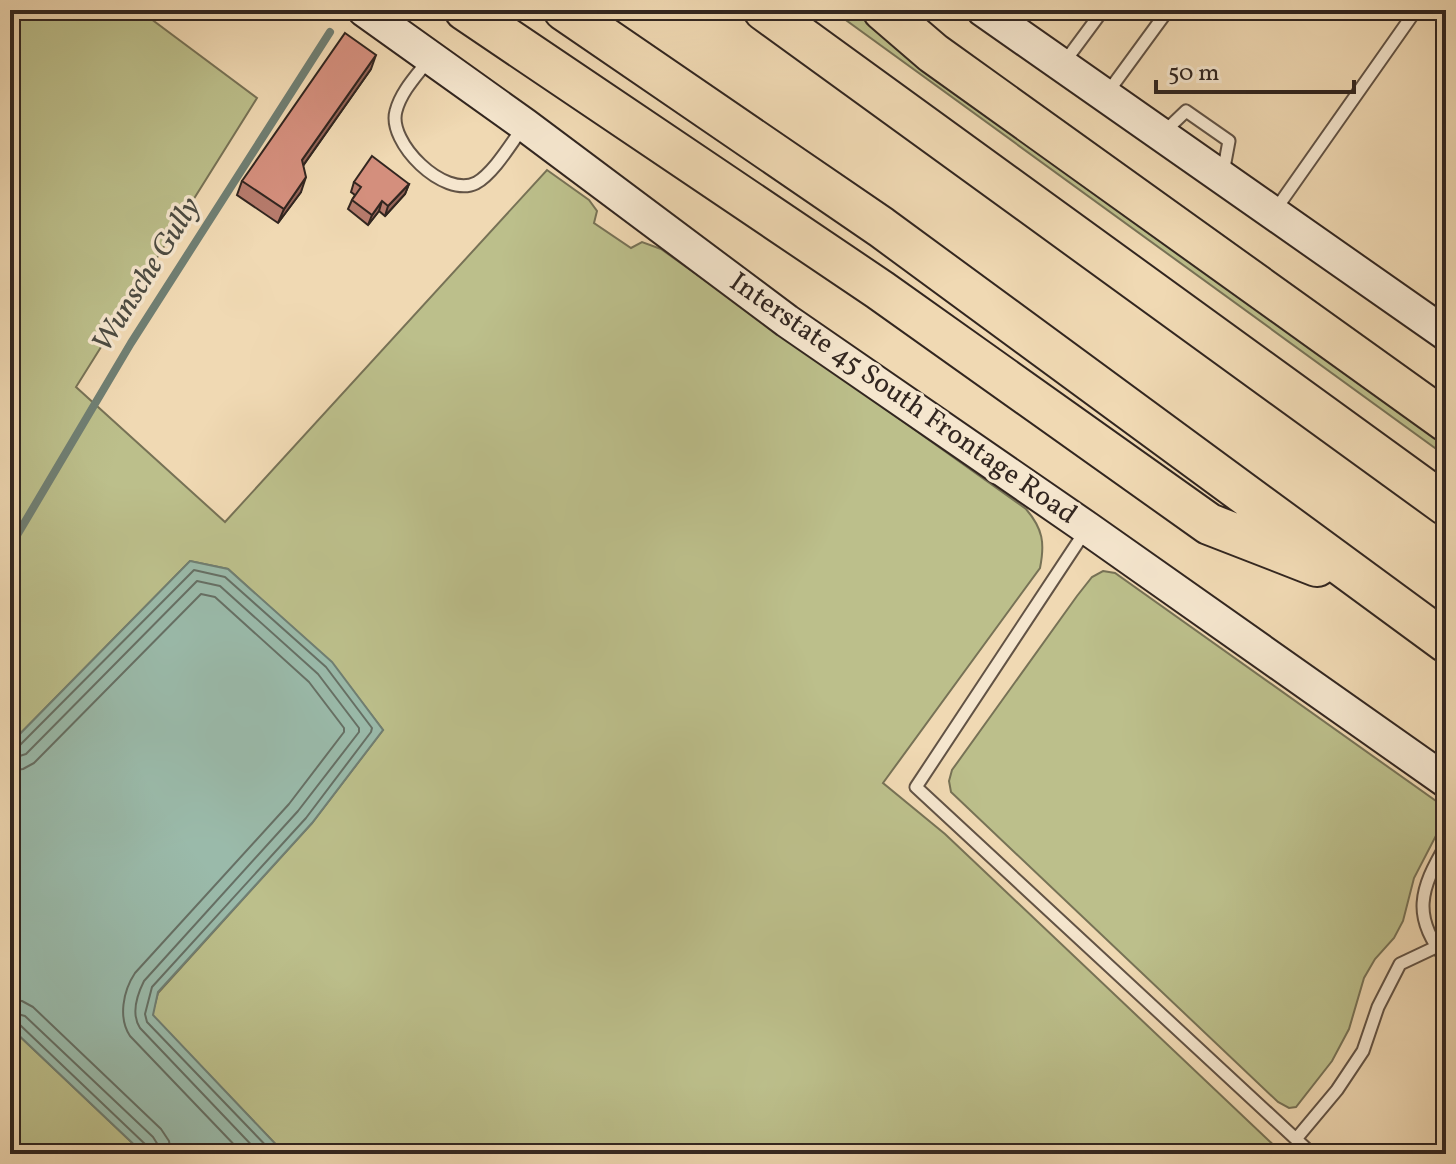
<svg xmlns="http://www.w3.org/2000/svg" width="1456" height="1164" viewBox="0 0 1456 1164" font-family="Vollkorn,serif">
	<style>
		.green { fill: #bcbf8b; stroke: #777256; stroke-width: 2 }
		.water { fill: #9abaaa; stroke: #707f73; stroke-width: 2 }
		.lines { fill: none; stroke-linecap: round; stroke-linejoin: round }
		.shore { stroke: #667065; stroke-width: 2 }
		.stream { stroke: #707f73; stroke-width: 8 }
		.service-casing { stroke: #625345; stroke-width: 15 }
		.secondary-casing { stroke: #322620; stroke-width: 36 }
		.motorway-casing { stroke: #322620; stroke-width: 44 }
		.service { stroke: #f5e6ce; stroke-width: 11 }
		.secondary { stroke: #f5e6ce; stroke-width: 32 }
		.motorway { stroke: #f0d9b3; stroke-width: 40 }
		.wall { fill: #b67b6c; stroke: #322620; stroke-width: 2 }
		.shaded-wall { fill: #946458; stroke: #322620; stroke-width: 2 }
		.building { fill: #d48f7d; stroke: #322620; stroke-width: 2 }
		.labels { text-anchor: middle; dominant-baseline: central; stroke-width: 7; stroke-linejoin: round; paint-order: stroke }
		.street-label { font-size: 28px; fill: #322620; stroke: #f5e6ce }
		.water-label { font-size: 30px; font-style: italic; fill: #4c4b42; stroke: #f5e6ce }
	</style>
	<rect width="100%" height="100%" fill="#f0d9b3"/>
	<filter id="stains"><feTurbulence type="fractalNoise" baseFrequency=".0025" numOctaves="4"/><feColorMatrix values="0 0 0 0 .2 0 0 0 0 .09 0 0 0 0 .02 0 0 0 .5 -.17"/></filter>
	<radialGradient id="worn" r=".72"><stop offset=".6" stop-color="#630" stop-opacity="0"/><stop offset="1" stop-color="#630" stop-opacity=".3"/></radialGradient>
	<path class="green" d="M10,10H139L257,98L76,387L225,522L547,170L589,200L597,211L594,223L631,248L642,242L661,249L1026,509C1043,529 1045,543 1040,568L883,783L945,834L1283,1154H285L152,1015L158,993L312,823L383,730L331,662L228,569L190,561L10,744Z
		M832,10H866L1446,432V456Z
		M1103,571L1115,573L1436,801L1442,811L1441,826L1414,878L1403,921L1394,938L1375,959L1364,978L1349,1029L1332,1061L1296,1107L1289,1108L1278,1102L951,792L949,781L952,770L1077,596L1092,577Z
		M10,1027L144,1154H17L20,1150L10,1140Z"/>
	<path class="water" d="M190,561L228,569L332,662L383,730L312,823L158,992L153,1015L285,1154H144L10,1027V744Z"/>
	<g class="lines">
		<path class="shore" d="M10,749L19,746L194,570L225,577L326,667L372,728L371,732L306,818L152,987L145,1014L147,1022L274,1154
			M10,759L26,754L197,581L220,586L318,674L359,728V732L298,811L144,981C137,995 131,1014 140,1028L260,1154
			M10,771L23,769L34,763L201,594L215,597L309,682L344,728V732L289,804L135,973C123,991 118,1018 130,1036L243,1154
			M10,1000L22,1001L33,1007L161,1129L169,1141L171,1154
			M10,1012L25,1016L153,1137L158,1145L159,1154
			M10,1022L19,1024L146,1145L149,1154"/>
		<path class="stream" d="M10,547L131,343L330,32"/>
		<defs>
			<path id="service" d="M1014,27L1026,10
				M430,58C418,74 401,91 396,111C387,142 444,199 476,183C494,173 512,142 524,126
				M1063,64L1103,10
				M1108,92L1168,10
				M1164,132L1186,111L1229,141L1223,173
				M1276,209L1416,10
				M1086,530L916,787L1312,1154
				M1446,845C1420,889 1411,917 1446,959
				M1296,1139L1337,1090L1363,1051L1378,1007L1400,964L1436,947"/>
			<path id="secondary" d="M364,10L525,125L787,321L1087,528L1446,781
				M983,10L1446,334"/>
			<path id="motorway" d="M465,10L880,290L1209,524L1317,566
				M564,10L881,227L1446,642
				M764,10L1446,505
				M883,10L933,53L1446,421"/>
		</defs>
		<use href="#service" class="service-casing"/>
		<use href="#secondary" class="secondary-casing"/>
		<use href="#motorway" class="motorway-casing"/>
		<use href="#service" class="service"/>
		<use href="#secondary" class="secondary"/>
		<use href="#motorway" class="motorway"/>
	</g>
	<path class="wall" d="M371,69L303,166L301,192L278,223L237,195L242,181Z
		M354,182L409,184L405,194L385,216L379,211L368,225L348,209L352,200L355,195L351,192Z"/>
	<path class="shaded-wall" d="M376,55L371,69L297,174L302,160Z
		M306,177L301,192L278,223L284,209Z
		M409,184L405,194L385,216L388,206Z
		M382,201L379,211L368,225L372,215Z"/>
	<path class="building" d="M345,33L376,55L302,160L306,177L284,209L242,181Z
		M372,156L409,184L388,206L382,201L372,215L352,200L361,187L354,182Z"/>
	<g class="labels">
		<g class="street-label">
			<text transform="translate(903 399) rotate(35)">Interstate 45 South Frontage Road</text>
		</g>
		<g class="water-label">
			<text transform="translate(147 275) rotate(-58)">Wunsche Gully</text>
		</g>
	</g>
	<rect width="1456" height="1164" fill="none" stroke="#f0d9b3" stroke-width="40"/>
	<rect x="12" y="12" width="1432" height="1140" fill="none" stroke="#322620" stroke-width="4"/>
	<rect x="20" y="20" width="1416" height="1124" fill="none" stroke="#322620" stroke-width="2"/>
	<path d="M1156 80v12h198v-12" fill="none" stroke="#322620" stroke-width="4"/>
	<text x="1168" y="80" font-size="24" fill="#322620" stroke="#f5e6ce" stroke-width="6" paint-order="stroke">50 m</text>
	<rect width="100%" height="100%" filter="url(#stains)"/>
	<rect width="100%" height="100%" fill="url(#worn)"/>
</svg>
